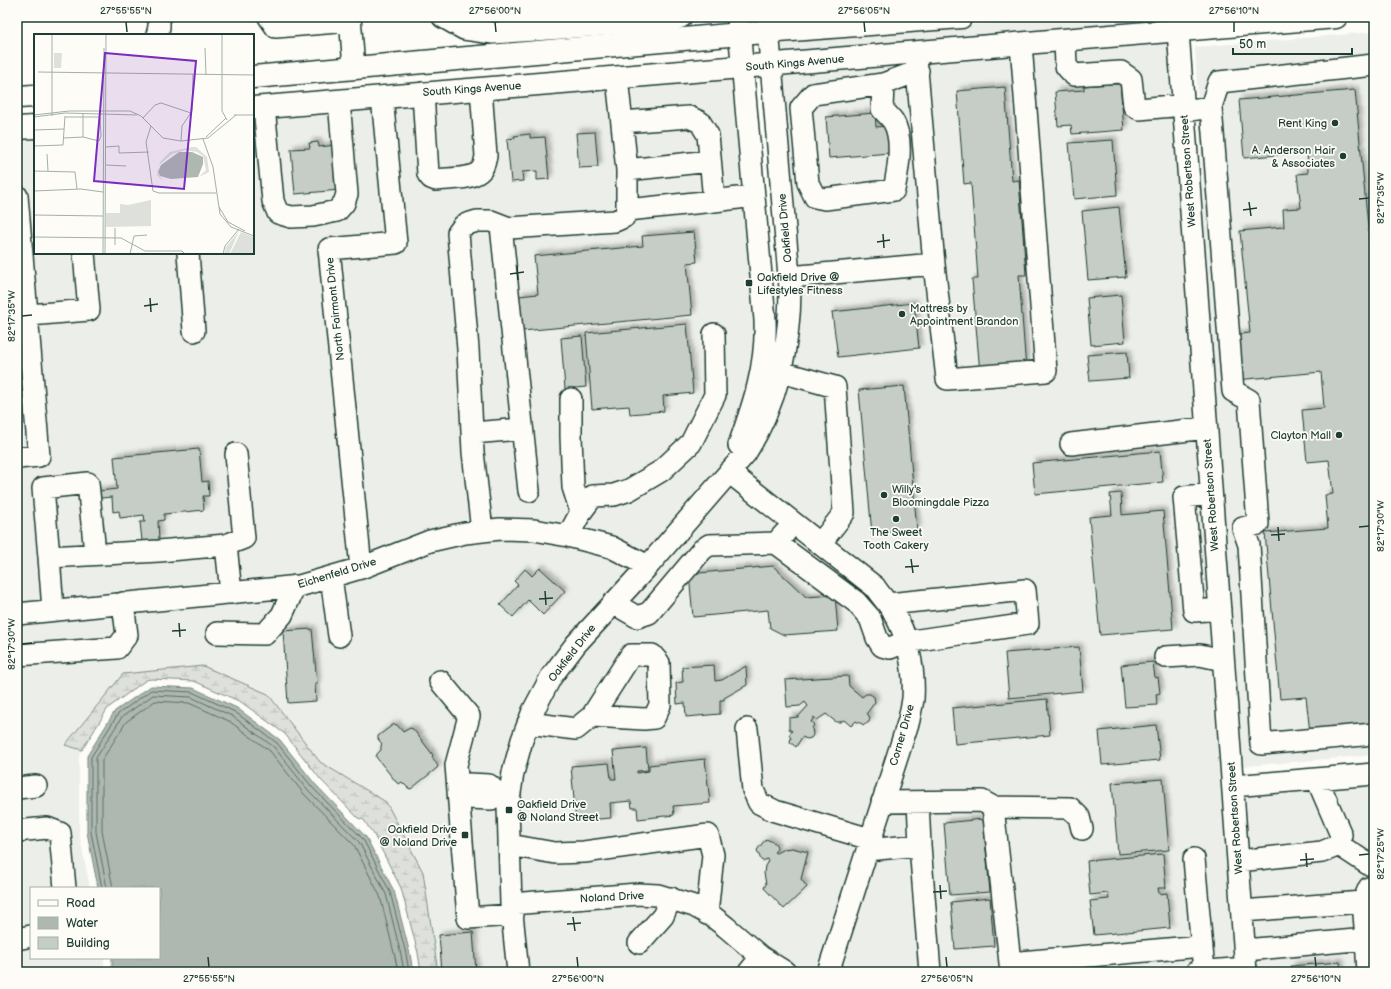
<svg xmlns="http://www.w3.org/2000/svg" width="1391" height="989" viewBox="0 0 1391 989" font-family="'Balsamiq Sans',sans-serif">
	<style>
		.built { fill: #eceee9 }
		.wetland { fill: url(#wetland-marsh); stroke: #7e8e88 }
		.water { fill: #aeb8b1; stroke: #75877f }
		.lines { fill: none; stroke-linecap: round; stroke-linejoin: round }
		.shore { stroke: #586e66; stroke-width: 1 }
		.building { fill: #c6cdc7; stroke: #1f3d34; filter: url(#shadow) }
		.minor-casing { stroke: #1f3d34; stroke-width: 24 }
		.major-casing { stroke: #1f3d34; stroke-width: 25 }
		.minor { stroke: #fdfcf7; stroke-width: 21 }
		.major { stroke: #fdfcf7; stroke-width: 22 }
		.ticks { fill: none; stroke: #1f3d34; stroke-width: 1.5 }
		.poi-dot { fill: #1f3d34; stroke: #fdfcf7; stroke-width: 1.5 }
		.labels { text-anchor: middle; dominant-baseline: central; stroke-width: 3.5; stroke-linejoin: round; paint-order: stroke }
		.street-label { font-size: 11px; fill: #1f3d34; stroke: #fdfcf7 }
		.poi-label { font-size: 11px; fill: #1f3d34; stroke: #fdfcf7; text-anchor: end }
		.inset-road { fill: none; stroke: #a4b0a9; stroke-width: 1 }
		.view { fill: #7b2cbf; fill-opacity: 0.15; stroke: #7b2cbf; stroke-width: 2 }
		.inset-edge { fill: none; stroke: #1f3d34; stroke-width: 2 }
		.neatline { fill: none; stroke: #1f3d34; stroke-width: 1.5 }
		.ticks-label { font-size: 10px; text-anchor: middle; fill: #1f3d34 }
	</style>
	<defs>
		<pattern id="wetland-marsh" width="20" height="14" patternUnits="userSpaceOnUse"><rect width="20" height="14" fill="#dde0db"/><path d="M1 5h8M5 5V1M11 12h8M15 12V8" fill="none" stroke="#bdc1bd"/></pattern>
		<filter id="shadow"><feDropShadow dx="3.5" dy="-3.5" stdDeviation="2" flood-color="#0004"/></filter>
	</defs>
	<rect width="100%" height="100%" fill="#fdfcf7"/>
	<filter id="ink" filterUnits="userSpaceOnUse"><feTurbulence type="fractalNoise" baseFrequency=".025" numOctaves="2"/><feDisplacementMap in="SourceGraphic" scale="8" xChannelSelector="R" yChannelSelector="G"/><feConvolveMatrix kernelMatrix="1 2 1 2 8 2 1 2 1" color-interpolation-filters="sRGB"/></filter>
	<g filter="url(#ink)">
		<path class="built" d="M1071,17H1167L1168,23L780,56L778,39Z
			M1374,32V755L1234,767L1195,47Z
			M1168,39L1236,960L1102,972H837L918,722L912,629L742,471L783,397L781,72Z
			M734,76L756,321L755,358L737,424L721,468L646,555L571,528L369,556L339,257L397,252L391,104Z
			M373,106L386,236L329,241L351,563L297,578L17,606V137L35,135V253H179L186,339L204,338L197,253H253V117Z
			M730,484L868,593L884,615L894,636L900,657L903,678V698L900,718L818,972H804L767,951L717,909L520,895L517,806L522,774L531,742L542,714L559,681L583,648Z
			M501,538L533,539L608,555L634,568L513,737L509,972H438L386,802L320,762L268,694L203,666L123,674L65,745L82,750L79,756V833L90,888H31V958H104V972H17V622L371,576L432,549Z
			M1374,762V972H1256L1241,773Z
			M638,902L674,908L706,923L769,972H527L522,911Z"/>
		<path class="wetland" d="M203,666L268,694L320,762L386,802L423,872L438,972H421L418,953L401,888L373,833L369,828L364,820L358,818L321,780L285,734L241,702L194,681L151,679L146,680L108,708L82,750L65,745L123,674Z"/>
		<path class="water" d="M151,686L193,688L237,708L280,740L315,784L366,837L394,891L410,954L413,972H112V958H159V888H98L87,832V756L115,711Z"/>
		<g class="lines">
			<path class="shore" d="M102,888L91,832V757L118,714L151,690L192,692L235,712L277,743L312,787L363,839L390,892L406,954L409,972
				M107,888L96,832V758L122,717L153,695L191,697L232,716L274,747L308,790L359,842L386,894L401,955L404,972
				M113,888L102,831V760L126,722L155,701L189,703L229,721L270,751L304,794L354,845L380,896L395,957L398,972"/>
		</g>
		<path class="building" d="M1120,83L1124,130L1072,134L1071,125L1058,126L1055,92L1084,90V86Z
			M1005,87L1012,181L1019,180L1026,275H1019L1026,370L980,373L972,279H978L971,183L964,184L957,91Z
			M1355,90L1374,290V727L1310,733L1306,697L1280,699L1265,533L1328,528L1325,495L1333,494L1329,460L1307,462L1302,410L1324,408L1321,372L1236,380L1232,335L1250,333L1240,231L1284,227L1283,209L1301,208L1297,174L1308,173L1307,152L1244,158L1239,100Z
			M875,113L876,127L888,126L890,153L829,158L826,117Z
			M595,132L598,167L579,168L576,133Z
			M530,134V138L545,137L549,179L537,180V171L522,172L523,181L511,182L507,139L515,138L514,136Z
			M1113,140L1117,195L1074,199L1069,143Z
			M318,142L319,147L336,145L340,190L295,194L291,149L310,148L309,143Z
			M1119,207L1126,277L1088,280L1082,211Z
			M694,232L697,262L687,263L692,315L522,331L519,296L538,294L534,256L643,246L642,236Z
			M1121,295L1125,342L1091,345L1087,298Z
			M914,303L919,348L838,357L832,312Z
			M687,324L693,393L663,396L664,411L630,414L629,406L592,409L586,333Z
			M582,336L586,387L565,389L561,338Z
			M1127,352L1129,378L1090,381L1087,355Z
			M904,386L917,530L872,534L859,390Z
			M199,449L202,482L208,481L209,496H203L204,510L164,514V520L158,521L159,540L142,541L140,522H145L144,515L120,518L119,511L113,512L112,497L91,499L90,492L117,489L114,457Z
			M1160,451L1163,482L1035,494L1032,463Z
			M1121,493L1122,515L1163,511L1173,629L1100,635L1089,517L1112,515L1110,494Z
			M773,566L806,597L835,595L838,631L784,635L770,628L768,610L693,617L689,574Z
			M540,568L565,591L543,615L528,600L513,617L500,605L518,585L514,581L525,569L532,576Z
			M312,629L317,684H315L316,701L288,703L283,631Z
			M1079,647L1083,691L1009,698L1005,653Z
			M1153,662L1155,678L1158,677L1160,693L1156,694L1157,705L1125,707L1121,665Z
			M714,665L715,681L722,680L746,666L747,685L724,698V700H720V714L686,717L685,703L677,704L676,683L683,682L682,667Z
			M848,676L849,686L862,697L866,694H870L874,697L875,702L867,713L870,718L869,722L864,725L856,721L851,726L844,720L840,722H836L826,714L817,720L814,717L811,722L814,725L812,728L813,735L811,738L807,739L802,737L796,747L790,742L791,738L789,735L792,731L789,729V718L798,717L808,706L805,702L800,706L787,707L785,680Z
			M1047,699L1050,735L955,744L952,708Z
			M394,724L397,725L403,732L410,728L413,729L433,755L432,757L438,766L437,768L411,789L408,788L402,782L399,784L397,783L376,757L377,754L381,750V745L382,744L378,739V736Z
			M1156,725L1160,760L1102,765L1099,731Z
			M646,748L648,770L637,771V773L649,771V765L705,759L710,803L673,806L674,815L638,819L637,808H632L631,801L610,803L611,818L576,821L571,766L609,763L611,779H616L613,751Z
			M1163,779L1169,850L1118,854L1112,783Z
			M983,819L990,892L950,895L944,823Z
			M766,839L775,843L777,847V849L774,852L776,853L784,849L792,848L808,852L801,879L807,887L784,909L764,888L766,884L764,873L765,866L768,861L767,859L763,861L761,860L757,850Z
			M1163,854L1166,888H1158L1159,894L1167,893L1170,928L1094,935L1090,901L1109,899L1108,893L1090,895L1087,861Z
			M990,898L994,946L955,949L951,902Z
			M473,932L476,972H442L439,935Z
			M1340,962L1341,972H1292L1291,966Z"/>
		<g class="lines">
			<defs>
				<path id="minor" d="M269,17L276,27L350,21
					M350,17L354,68
					M443,17L464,29L493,33L672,20L681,17
					M738,17L765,320C767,365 754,403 739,445
					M1177,17L1246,972
					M157,35L159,27V17
					M1065,40L1066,66L1074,75L1121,72L1131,79L1134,106L1139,109L1183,105
					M883,84L882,109C886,113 890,117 893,121C904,139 898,170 894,190L825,199L815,197L808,183L801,108L813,94L883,84L918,71
					M423,93L428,174L431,178L436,180C448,178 473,180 481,170C484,167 485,161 486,156L481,89
					M264,107L273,201L278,213L291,217L313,216L337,211L344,203L347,194L339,101
					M1211,107L1219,82L1374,65
					M1183,111L1211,107L1233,391L1249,400L1258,524L1243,528L1249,545L1261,744L1374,734
					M622,122L689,117L700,122L708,135L714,201L754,196
					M627,170L710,161
					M17,196L39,456L17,458
					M627,210L714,201
					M501,226L529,491
					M188,253L194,331
					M934,264L947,379L1046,371L1021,44
					M789,277L934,264L916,59
					M17,316L89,310L84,253
					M781,372L835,387L844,513L820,544
					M571,399V436L573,487L581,512
					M472,433L522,429
					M1071,444L1206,428
					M729,472L875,587C880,595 887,602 892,610C908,634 915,670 913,699C912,706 910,713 909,720L828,972
					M1211,494L1184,497L1194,611L1220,609
					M482,531L473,452L468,349L458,233L464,225L477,221H491L509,228L615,221L624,217L627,210V170L617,78
					M568,536L581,512L593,496L614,495L629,490L661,471L691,443L715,395L714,334
					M776,543L856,602L870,618L877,638L882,646L890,648L905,642L1028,624L1025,590L888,604
					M226,545L244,538L236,454
					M49,557L43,488L88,483L95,553
					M361,568L329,249L396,243L382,97
					M331,577L339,636
					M613,603L637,617L649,613L702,550L709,545L776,543L785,533
					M53,610L49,557L159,551L226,545L231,593
					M17,614L299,586L361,568L430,541L465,533L500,529L534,530L568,536L611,547L648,566
					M217,633L265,634L282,615L295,586
					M17,655L117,648L127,635L123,603
					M1165,657L1200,655L1223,660
					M440,681L469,716L456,765L468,918L513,915
					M528,723L576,729L592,716L631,655H652L659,663L660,705L654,718L644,719L592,716
					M747,729L753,790L759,803L775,811L870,839
					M1233,786L1374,774
					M17,788L36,786
					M497,793L491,799L469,798L458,791L469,784L489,785L497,793L510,794
					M882,802L982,801L993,807L1070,808L1079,817L1082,829
					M918,802L920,845
					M993,807L1011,972
					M17,831L47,828L60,833L65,888
					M509,845L555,853L584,852L708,835L713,855L707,914
					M1339,845L1368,864L1374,865
					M867,850L920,845L930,972
					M1194,859L1204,971
					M1238,861L1322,852L1339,845L1341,835L1317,779
					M1363,902L1369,888H1374
					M511,904L638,894L658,895L694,906L712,916L726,927L761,957L785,972
					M1242,911L1363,902L1366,939L1245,950
					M17,939L31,936
					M1366,939L1368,972
					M639,943L663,916L671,898
					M1010,963L1202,946
					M518,972L511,904L508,806L513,773L522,740L533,711L551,677L576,644L648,566L745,454C777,404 790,347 790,288L767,17
					M749,972L761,957
					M1196,972L1246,968"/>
				<path id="major" d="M253,77L740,34L961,17
					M17,97L35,96
					M253,108L1336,17
					M17,128L35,127"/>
			</defs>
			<use href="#minor" class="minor-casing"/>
			<use href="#major" class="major-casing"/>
			<use href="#minor" class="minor"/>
			<use href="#major" class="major"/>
		</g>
	</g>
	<path class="ticks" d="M126,22L127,32M495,22L496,32M864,22L865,32M1234,22V32M1359,199L1369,198M1249,202L1251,216M1243,210L1257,208M883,234L884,248M877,242L890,240M517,266L518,280M510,274L524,272M150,298L151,312M144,306L158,304M22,316L32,315M1278,527L1279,541M1359,527L1369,526M1271,535L1285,534M911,559L913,573M905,567L919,566M545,591L546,605M539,599L553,598M179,623L180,637M172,631L186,630M22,644L32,643M1306,853L1307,867M1359,855L1369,854M1300,860L1314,859M940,885L941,899M933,892L947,891M573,917L575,931M567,924L581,923M208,957L209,967M577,957L578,967M946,957L947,967M1315,957L1316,967"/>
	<g class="poi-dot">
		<circle cx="1335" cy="123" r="4"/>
		<circle cx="1343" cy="156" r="4"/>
		<rect x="745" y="279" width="8" height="8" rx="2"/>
		<circle cx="902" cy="314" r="4"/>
		<circle cx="1339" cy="435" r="4"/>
		<circle cx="884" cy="495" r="4"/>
		<circle cx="896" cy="519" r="4"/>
		<rect x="505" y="806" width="8" height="8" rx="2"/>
		<rect x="461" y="831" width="8" height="8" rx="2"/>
	</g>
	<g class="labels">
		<g class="street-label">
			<text transform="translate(795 63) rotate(-5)">South Kings Avenue</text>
			<text transform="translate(472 89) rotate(-4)">South Kings Avenue</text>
			<text transform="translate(1188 171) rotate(-94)">West Robertson Street</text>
			<text transform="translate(785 228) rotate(-95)">Oakfield Drive</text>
			<text transform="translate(335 309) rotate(-96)">North Fairmont Drive</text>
			<text transform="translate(1211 495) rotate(-94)">West Robertson Street</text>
			<text transform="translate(337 573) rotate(-17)">Eichenfeld Drive</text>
			<text transform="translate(572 653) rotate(-52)">Oakfield Drive</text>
			<text transform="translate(902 735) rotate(-74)">Corner Drive</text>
			<text transform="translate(1235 818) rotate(-94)">West Robertson Street</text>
			<text transform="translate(612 897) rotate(-3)">Noland Drive</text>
		</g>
		<g class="poi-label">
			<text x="1327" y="123">Rent King</text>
			<text x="1335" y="150">A. Anderson Hair<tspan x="1335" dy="13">&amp; Associates</tspan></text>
			<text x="757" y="277" text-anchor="start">Oakfield Drive @<tspan x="757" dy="13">Lifestyles Fitness</tspan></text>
			<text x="910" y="308" text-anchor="start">Mattress by<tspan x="910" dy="13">Appointment Brandon</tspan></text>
			<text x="1331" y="435">Clayton Mall</text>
			<text x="892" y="489" text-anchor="start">Willy's<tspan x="892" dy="13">Bloomingdale Pizza</tspan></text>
			<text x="896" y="532" text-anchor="middle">The Sweet<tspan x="896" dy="13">Tooth Cakery</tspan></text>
			<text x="517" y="804" text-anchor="start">Oakfield Drive<tspan x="517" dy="13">@ Noland Street</tspan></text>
			<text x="457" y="829">Oakfield Drive<tspan x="457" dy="13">@ Noland Drive</tspan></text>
		</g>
	</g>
	<g transform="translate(34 34)">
		<rect width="220" height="220" fill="#fdfcf7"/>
		<path d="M117,166V192L72,193V179H86V170L94,171Z" fill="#dde0db"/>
		<path d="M158,113H162L173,123L175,138L165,143L172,136L169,122L163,118L151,116L138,120L126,130L123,138L129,147L123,141L126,128L136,118Z" fill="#dde0db"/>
		<path d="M20,19H28L27,34H20ZM205,197L195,220H190L192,213ZM207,198L220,203V220H196Z" fill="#dde0db"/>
		<path d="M145,118H158L169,123V130L164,143L137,145L126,142L124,138L127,131Z" fill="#aeb8b1"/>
		<path class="inset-road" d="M18,0V82M188,0V77L193,86M171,14L172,41M4,38L220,41M0,81L35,77H96L107,82L129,104L147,107L174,104L202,81M200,81H220M0,83L31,79L103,81M109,84L121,71L127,69L157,79M117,92L112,108L119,157L125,159H182M0,96L30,95M49,103V80M172,103L192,84M30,104L49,103L65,107L67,102L66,83H31M169,105L179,133L186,180L197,193L220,202M147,107L148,92L158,77L159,40M0,112L29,111L31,82M72,113L85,112V119L115,118M13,120L14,137M72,131L92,132M0,137L41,138L43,155M0,157L47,155L69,158M185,173L194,188L211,197M0,181L69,182M81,194V211M0,203L87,204L111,217H148L151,220M69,220L70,14M71,220L72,0M96,220L100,202L113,201M189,220L191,212L205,195"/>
		<path class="view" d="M71,19L162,27L150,155L60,147Z"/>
		<rect width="220" height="220" class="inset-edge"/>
	</g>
	<rect width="1391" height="989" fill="none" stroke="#fdfcf7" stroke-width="44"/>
	<rect x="30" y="887" width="130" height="72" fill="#fdfcf7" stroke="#a4b0a9"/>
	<rect x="38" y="900" width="20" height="6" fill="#fdfcf7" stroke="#a4b0a9"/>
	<text x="66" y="907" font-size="12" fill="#1f3d34">Road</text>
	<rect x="38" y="917" width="20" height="12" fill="#aeb8b1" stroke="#a4b0a9"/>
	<text x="66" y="927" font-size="12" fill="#1f3d34">Water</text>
	<rect x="38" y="937" width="20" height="12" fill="#c6cdc7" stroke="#a4b0a9"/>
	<text x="66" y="947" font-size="12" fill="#1f3d34">Building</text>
	<path d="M1233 48v6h119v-6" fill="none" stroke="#1f3d34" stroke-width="2"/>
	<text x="1239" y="48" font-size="12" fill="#1f3d34" stroke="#fdfcf7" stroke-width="3" paint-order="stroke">50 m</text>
	<rect x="22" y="22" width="1347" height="945" class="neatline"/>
	<g class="ticks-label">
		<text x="126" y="14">27°55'55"N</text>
		<text x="495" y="14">27°56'00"N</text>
		<text x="864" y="14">27°56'05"N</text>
		<text x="1234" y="14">27°56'10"N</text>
		<text transform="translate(1380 198) rotate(-90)" y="4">82°17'35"W</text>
		<text transform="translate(11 316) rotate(-90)" y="4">82°17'35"W</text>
		<text transform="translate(1380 526) rotate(-90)" y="4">82°17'30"W</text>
		<text transform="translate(11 644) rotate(-90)" y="4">82°17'30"W</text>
		<text transform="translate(1380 854) rotate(-90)" y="4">82°17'25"W</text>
		<text x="209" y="982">27°55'55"N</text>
		<text x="578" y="982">27°56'00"N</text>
		<text x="947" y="982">27°56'05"N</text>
		<text x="1316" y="982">27°56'10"N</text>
	</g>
</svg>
